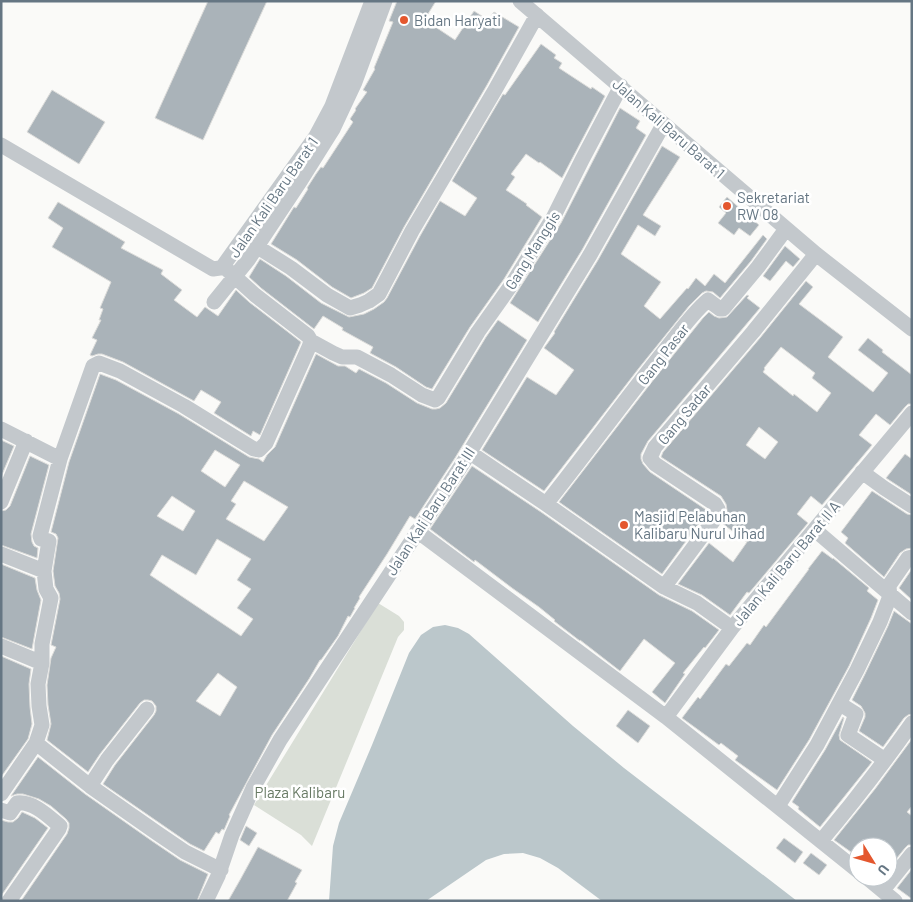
<svg xmlns="http://www.w3.org/2000/svg" width="913" height="902" viewBox="0 0 913 902" font-family="Barlow,sans-serif">
	<style>
		.green { fill: #dadfd7 }
		.water { fill: #bbc7cb }
		.building { fill: #aab3b9; stroke: #dcdcda; fill-rule: evenodd }
		.lines { fill: none; stroke-linecap: round; stroke-linejoin: round }
		.minor { stroke: #c3c8cc; stroke-width: 15 }
		.poi-dot { fill: #e4572e; stroke: #fff; stroke-width: 2 }
		.labels { text-anchor: middle; dominant-baseline: central; stroke-width: 5; stroke-linejoin: round; paint-order: stroke }
		.poi-label { font-size: 15px; fill: #657683; stroke: #fff; text-anchor: start }
		.street-label { font-size: 15px; fill: #657683; stroke: #fff }
		.park-label { font-size: 15px; fill: #687a64; stroke: #fff }
	</style>
	<rect width="100%" height="100%" fill="#fafaf8"/>
	<path class="green" d="M378,603L399,616L404,622V630L398,637L312,846L301,835L254,805Z"/>
	<path class="water" d="M445,625L458,628L469,634L573,726L624,768L797,901H602L558,868L540,858L523,853L504,854L486,860L426,901H329L333,846L339,823L372,745L409,653L421,635L433,627Z"/>
	<path class="building" d="M208,1H267L203,140L155,118Z
		M397,1H436L423,22L437,28L455,40L474,11L488,20L494,12L519,27L487,85L404,227L372,288L364,293L351,298L332,287L297,260L271,244L294,207L296,208L308,189L307,188L316,174L321,167L323,168L353,122L350,119L356,110L355,109L367,92L363,90L375,69L374,68L393,22L389,21Z
		M541,44L556,55L554,58L562,63L559,68L591,89L592,87L605,96L562,178L540,162L539,163L526,154L511,174L515,177L506,190L527,204L526,205L542,217L504,279L470,327L432,389L426,387L396,367L370,353L373,347L342,330L343,328L323,316L314,329L261,288L249,277L260,259L286,276L321,303L349,317L364,314L374,309L384,302L387,298L420,236L440,201L465,216L477,198L452,181L503,94L505,95Z
		M52,90L105,122L79,164L27,132Z
		M620,108L640,121L636,128L646,135L582,250L538,322L510,303L561,223Z
		M662,146L680,157L643,215L661,226L655,236L638,225L621,254L661,282L644,306L660,319L687,288L688,289L696,278L705,286L714,274L725,283L763,235L767,239L751,261L720,298L713,292L706,291L702,293L689,306L639,368L544,491L482,450L527,377L556,395L574,370L544,348L555,333L554,332L598,260Z
		M727,197L759,225L750,236L739,228L734,235L718,223L726,213L719,207Z
		M58,202L125,242L121,248L163,270L161,274L182,290L174,300L197,317L205,307L218,316L236,290L249,302L301,342L260,435L253,431L251,436L214,413L221,402L201,390L194,401L123,362L102,354H98L92,356L90,355L97,340L92,338L101,320H99L103,309L100,308L111,282L52,247L63,228L48,218Z
		M785,246L800,259L793,267L786,261L770,281L763,276Z
		M806,281L813,287L799,304L843,337L828,357L873,392L888,373L858,350L868,338L883,350L882,352L912,375V404H908L905,407L890,425L876,414L859,435L872,445L822,505L811,496L797,514L808,523L749,593L747,592L730,615L702,595L678,584L709,543L733,562L747,542L723,524L726,518L727,510L726,504L721,496L661,457L663,452L760,338ZM781,347L815,373L812,378L831,393L817,412L794,394L793,396L763,372L765,369L764,368ZM759,427L778,442L765,459L746,445Z
		M747,295L749,296L747,298L760,308L648,441L641,454V459L643,464L650,472L708,511L662,574L559,502L654,379L703,318L709,312L714,316L719,318L727,317Z
		M498,320L527,340L455,458L415,519L410,516L387,554L359,597L360,598L354,608H355L350,617L348,616L338,636L321,660H320L309,679L272,735L229,815L230,816L224,830L222,829L219,834L216,832L204,851L190,844L103,784L115,765L154,715L156,711V706L152,701L148,700H144L140,703L100,754L88,772L47,740L51,724L48,705L47,685L51,658L56,647L51,645L60,599L59,593L55,586L53,571L58,538L56,534L51,532L69,462L100,374L116,380L179,414L249,457L259,459L263,462L267,455L275,447L316,354L338,366H345L356,373L359,369L386,383L417,403L432,409H436L440,408L446,403L486,337ZM215,450L240,465L225,487L201,471ZM244,481L288,507L264,541L226,519L236,504L231,501ZM172,496L195,511L183,531L157,516ZM217,539L251,559L237,580L251,589L237,608L253,619L241,636L150,575L162,555L196,575ZM218,673L237,687L220,716L196,701Z
		M1,440L14,446L1,477Z
		M905,454L912,459V495L886,478Z
		M30,456L49,465L31,534L32,542L34,546L38,548L37,558L1,545V511L6,510L10,506Z
		M472,466L541,512L659,595L692,611L719,630L705,648L704,647L683,673L685,674L665,703L652,692L675,663L644,639L620,671L580,640V641L554,621L555,620L539,607L512,588L475,560L474,562L430,529Z
		M872,491L907,514L912,515V548L906,549L900,553L884,577L845,543L848,538L841,532Z
		M822,551L833,559V558L869,588L867,591L878,600L871,618L849,666L809,740L777,790L735,760L738,756L721,743L719,745L682,718L698,697L700,699L726,664L729,666L747,643L750,645L764,625L766,627L809,569H808Z
		M1,564L35,578L37,590L41,600L32,649L1,637Z
		M912,569V600L899,588Z
		M894,611L912,624V714L908,715L904,718L883,747L859,731L865,717V713L861,706L852,700L865,674L888,626Z
		M1,656L31,669L29,684L30,707L32,724L28,739L1,777Z
		M628,710L650,726L638,743L616,726Z
		M843,717L844,718L839,735L840,740L872,762L820,827L798,809L799,807L792,802L825,750Z
		M912,739V806L907,812L912,816V845H908L905,848L888,869V847H858V857L834,840L875,789Z
		M38,757L85,794L152,841L180,860L208,874L197,901H21L67,834L69,828V823L66,819L51,806L39,799L23,794H17L11,796Z
		M22,812L35,818L48,828L1,896V820L8,822H13L18,818Z
		M246,826L257,833L249,846L240,840Z
		M784,838L803,852L795,863L776,848Z
		M258,847L302,870L295,882L297,883L287,901H228L240,880Z
		M811,853L827,865L819,875L803,863Z
		M912,869V899L897,888Z"/>
	<g class="lines">
		<path class="minor" d="M520,1L816,254L912,329
			M1,145L213,269L220,268L223,266L316,136L332,106L372,1
			M256,246L291,268L327,295L350,308L360,305L369,301L379,294L412,231L495,90L537,15
			M214,302L248,260L301,180L333,129L355,82L385,1
			M311,341L333,353L342,357H357L391,375L422,395L435,400L438,398L478,332L512,284L553,218L582,160L621,86
			M1,429L60,459
			M469,452L546,504L664,587L697,603L732,628
			M862,472L884,488L912,506
			M1,502L26,441
			M546,504C585,455 622,404 661,355C674,339 692,313 708,300L720,309H723L758,267L786,229
			M815,530L912,613
			M417,531L666,717L858,871
			M1,554L44,571
			M664,587L717,516L718,509L715,504L655,464L650,458L655,447L753,332L816,254
			M1,646L42,663
			M840,704L856,714L848,735L885,760
			M666,717L732,628L912,413
			M36,743L90,786L157,833L185,852L221,870
			M90,786L107,760L147,709
			M1,794L36,743L42,725L39,706L38,684L42,663V644L51,598L46,589L44,571L49,541L41,539L40,536L60,459L93,366L99,363L120,371L184,406L254,449L259,450L266,443L309,347L311,341L308,336L255,295L223,266
			M778,806L817,745L857,670L880,622L890,596L889,587L890,584L908,558L912,557
			M1,810L10,813L17,803C33,801 48,816 60,826L59,829L9,901
			M821,841C853,803 883,764 912,723
			M866,877L895,901
			M883,890L912,854
			M206,901L218,876L232,835L253,788L280,740L463,463L590,255L663,125"/>
	</g>
	<g class="poi-dot">
		<circle cx="404" cy="20" r="5"/>
		<circle cx="727" cy="206" r="5"/>
		<circle cx="624" cy="525" r="5"/>
	</g>
	<g class="labels">
		<g class="poi-label">
			<text x="414" y="20">Bidan Haryati</text>
			<text x="737" y="197">Sekretariat<tspan x="737" dy="17">RW 08</tspan></text>
			<text x="634" y="516">Masjid Pelabuhan<tspan x="634" dy="17">Kalibaru Nurul Jihad</tspan></text>
		</g>
		<g class="street-label">
			<text transform="translate(669 128) rotate(41)">Jalan Kali Baru Barat 1</text>
			<text transform="translate(273 197) rotate(-55)">Jalan Kali Baru Barat 1</text>
			<text transform="translate(532 250) rotate(-58)">Gang Manggis</text>
			<text transform="translate(663 354) rotate(-52)">Gang Pasar</text>
			<text transform="translate(684 414) rotate(-50)">Gang Sadar</text>
			<text transform="translate(430 511) rotate(-57)">Jalan Kali Baru Barat III</text>
			<text transform="translate(786 563) rotate(-50)">Jalan Kali Baru Barat II A</text>
		</g>
		<g class="park-label">
			<text x="300" y="792">Plaza Kalibaru</text>
		</g>
	</g>
	<rect width="913" height="902" fill="none" stroke="#657683" stroke-width="5"/>
	<g transform="translate(873 862) rotate(127)"><circle r="24" fill="#ffffff" stroke="#c1c8cd"/>
	<path d="M0-4L9 19L0 12L-9 19Z" fill="#e4572e"/>
	<text y="-8" font-size="14" font-weight="bold" text-anchor="middle" fill="#657683">U</text>
	</g>
</svg>
